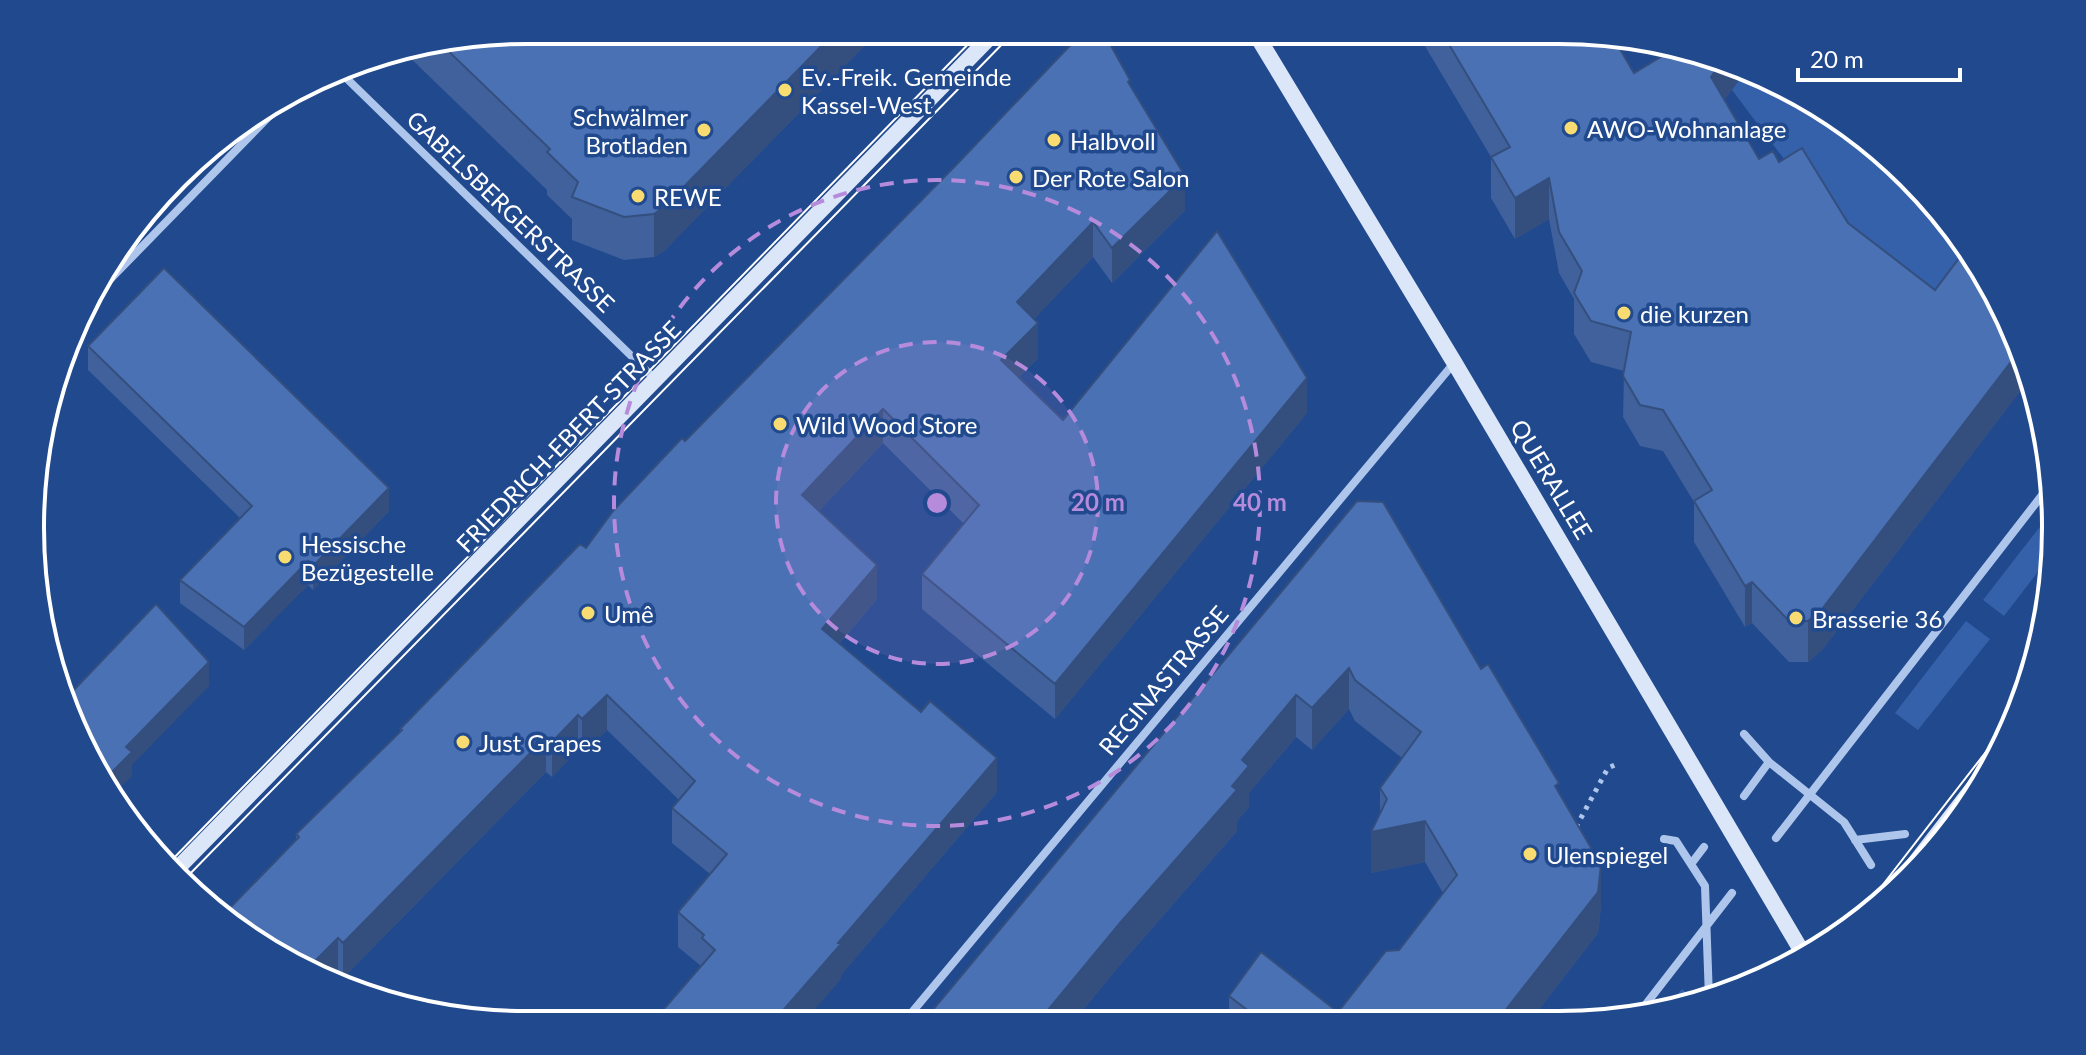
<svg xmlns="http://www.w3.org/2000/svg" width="2086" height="1055" viewBox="0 0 2086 1055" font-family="Lato,sans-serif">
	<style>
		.green { fill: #3561aa }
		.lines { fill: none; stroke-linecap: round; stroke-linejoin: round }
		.path { stroke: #afc6ec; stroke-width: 5; stroke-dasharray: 4 6; stroke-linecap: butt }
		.street { stroke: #afc6ec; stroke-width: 8 }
		.secondary { stroke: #dbe6f9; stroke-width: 16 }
		.tram { stroke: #fff; stroke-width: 2 }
		.wall { fill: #40619b }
		.shaded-wall { fill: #344f7e }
		.building { fill: #4a71b4; stroke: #344f7e; stroke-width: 2 }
		.ring { fill: none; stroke: #b68bdc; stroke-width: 4; stroke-dasharray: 14 10 }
		.poi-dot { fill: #f8db71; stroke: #21498d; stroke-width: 3 }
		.labels { text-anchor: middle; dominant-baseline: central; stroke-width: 7; stroke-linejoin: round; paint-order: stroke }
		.poi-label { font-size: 24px; fill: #fff; stroke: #21498d; text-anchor: start }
		.street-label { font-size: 24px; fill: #fff; stroke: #21498d }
		.rim { fill: none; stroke: #fff; stroke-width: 4 }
		.centre { fill: #b68bdc; stroke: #21498d; stroke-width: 4 }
		.ring-label { font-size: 24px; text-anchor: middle; font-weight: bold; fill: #b68bdc; stroke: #21498d; stroke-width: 7; stroke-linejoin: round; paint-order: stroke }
	</style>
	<rect width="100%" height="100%" fill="#21498d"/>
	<path class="green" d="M1745,72L1778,81L1932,199L1965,256L1933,299L1839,232L1732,90Z
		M2049,515L2054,551L2004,616L1983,600Z
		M1966,621L1990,639L1918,730L1895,713Z
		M1682,989L1697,1001L1665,1010Z"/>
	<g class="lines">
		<path class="path" d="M1576,827L1608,768L1619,763"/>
		<path class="street" d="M339,71L655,379
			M88,302L285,100
			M1744,734L1769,762
			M1744,796L1769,762L1844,822L1871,865
			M1776,838L2046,490
			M1664,839L1676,841L1705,886L1709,998
			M1855,840L1905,834
			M1691,864L1704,847
			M1636,1017L1732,893
			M903,1023L1454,363"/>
		<path class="secondary" d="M1254,31L1454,362L1804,955
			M172,874L997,30
			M1891,894L2004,748"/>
		<path class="tram" d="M166,866L982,30
			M181,883L1016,30
			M1847,931L2013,717"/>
	</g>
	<path class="wall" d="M528,30H880L664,251L654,257L624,260L572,240V219L547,195V190L403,51Z
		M1416,31H1591L1634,73L1669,52L1745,72L1724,100L1759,159L1779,162L1848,223L2029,367L2031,377L1822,650L1808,662H1789L1752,623L1745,627L1694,542V502L1663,451L1640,446L1623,417L1624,371L1591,362L1574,334V299L1559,273L1549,219L1515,239L1491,198V157Z
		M1130,85L1185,210L1112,283L1093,257L1034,319L1038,358L1019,377L1063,420L1307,413L1055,719L922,609V574L964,524L883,443L819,511L877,599L839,644L997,792L841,975V979L701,966L678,947V912L710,874L672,843V808L679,800L607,730L582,754L578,750L552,777L546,772L343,978L338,972L331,980L308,974L224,914L296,839V834L400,733V729L586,548L685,441Z
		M88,346L389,511L313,590L308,585L244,650L180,603V580L240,518L88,370Z
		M1357,501L1481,669L1559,792L1601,906L1598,933L1530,1021L1229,1022V996L1338,1012L1399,950L1443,893L1425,862L1371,873L1380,813V788L1402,758L1355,721L1349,709L1312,750L1296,737L1249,793V807L1237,821V831L1120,965L1073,1022L922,1023Z"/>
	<path class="shaded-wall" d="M837,30H880L664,251L654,257V214Z
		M1719,65L1745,72L1711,118V77Z
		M1185,176V210L1112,283V248Z
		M1549,178V219L1515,239V198Z
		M1093,222V257L1017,337V302Z
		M1038,323V358L1001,395V360Z
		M2020,350L2029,367L2031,377L1822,650L1808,662V621Z
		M1307,378V413L1055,719V684Z
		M883,409V443L802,529V495Z
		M389,488V511L313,590V566Z
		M308,561V585L244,650V627Z
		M877,565V599L822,664V629Z
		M1752,582V623L1745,627V586Z
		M209,662V686L132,765V776L114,793L104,780L126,747Z
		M1349,668V709L1312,750V708Z
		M607,695V730L582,754V719Z
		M1296,695V737L1249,793V807L1237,821V831L1120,965L1073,1022H1038L1232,786L1242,760Z
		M578,715V750L552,777V742Z
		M546,737V772L343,978V943Z
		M997,758V792L841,975V979L803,1023H772L838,943Z
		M1425,821V862L1371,873V832Z
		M1601,865V906L1598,933L1530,1021H1497Z
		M338,938V972L331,980L310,974V966Z
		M301,957V969L294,964Z"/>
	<path class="building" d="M528,30H837L664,207L654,214L624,217L572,197L578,182L547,152L550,149L441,44Z
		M1441,31H1591L1613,37L1634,73L1669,52L1719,65L1711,77L1759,159L1773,151L1779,162L1802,148L1848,223L1935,290L1963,253L2020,350L1822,609L1808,621H1789L1752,582L1745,586L1694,501L1712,490L1663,410L1640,405L1623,376L1631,332L1591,321L1574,293L1582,271L1559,232L1549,178L1515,198L1491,157L1510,147Z
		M1082,33L1105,35L1130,80L1128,82L1185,176L1112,248L1093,222L1017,302L1038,323L1001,360L1063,420L1217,231L1307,378L1055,684L922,574L979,505L883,409L802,495L877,565L822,629L921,712L930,701L997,758L838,943L841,944L772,1023L651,1024L715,950L702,938L704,935L678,912L727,854L672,808L695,781L607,695L582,719L578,715L552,742L546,737L343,943L338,938L310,966L301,957L294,964L224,914L299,837L296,834L402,730L400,729L580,544L586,548L613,511L682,438L685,441L959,162Z
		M164,268L389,488L313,566L308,561L244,627L180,580L252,506L88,346Z
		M1357,501L1383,502L1481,669L1488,664L1559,783L1555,786L1601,865L1598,892L1497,1021L1263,1022L1229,996L1261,952L1338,1012L1386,951L1399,950L1457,875L1425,821L1371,832L1387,799L1380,788L1421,732L1355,680L1349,668L1312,708L1296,695L1242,760L1249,766L1232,786L1237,790L1120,923L1038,1022L922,1023Z
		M156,604L209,662L126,747L132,752L104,780L81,747L62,684L71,693Z"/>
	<circle cx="937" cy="503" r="161" fill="#b68bdc" fill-opacity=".12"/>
	<g class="ring">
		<circle cx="937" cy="503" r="161"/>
		<circle cx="937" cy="503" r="323"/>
	</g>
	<g class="poi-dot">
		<circle cx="785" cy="90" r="8"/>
		<circle cx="1571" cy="128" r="8"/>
		<circle cx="704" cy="130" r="8"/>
		<circle cx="1054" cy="140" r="8"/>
		<circle cx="1016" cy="177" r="8"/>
		<circle cx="638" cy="196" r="8"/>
		<circle cx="1624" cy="313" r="8"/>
		<circle cx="780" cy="424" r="8"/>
		<circle cx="285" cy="557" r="8"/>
		<circle cx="588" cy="613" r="8"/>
		<circle cx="1796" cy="618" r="8"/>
		<circle cx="463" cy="742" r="8"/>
		<circle cx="1530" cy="854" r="8"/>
	</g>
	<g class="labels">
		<g class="poi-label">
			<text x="801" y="76">Ev.-Freik. Gemeinde<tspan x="801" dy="28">Kassel-West</tspan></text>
			<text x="688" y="116" text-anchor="end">Schwälmer<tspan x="688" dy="28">Brotladen</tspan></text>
			<text x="1587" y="128">AWO-Wohnanlage</text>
			<text x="1070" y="140">Halbvoll</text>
			<text x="1032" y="177">Der Rote Salon</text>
			<text x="654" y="196">REWE</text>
			<text x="1640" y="313">die kurzen</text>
			<text x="796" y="424">Wild Wood Store</text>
			<text x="301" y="543">Hessische<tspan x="301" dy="28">Bezügestelle</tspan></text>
			<text x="604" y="613">Umê</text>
			<text x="1812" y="618">Brasserie 36</text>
			<text x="479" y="742">Just Grapes</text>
			<text x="1546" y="854">Ulenspiegel</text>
		</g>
		<g class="street-label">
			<text transform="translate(511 211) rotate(44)">GABELSBERGERSTRASSE</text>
			<text transform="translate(568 436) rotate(-46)">FRIEDRICH-EBERT-STRASSE</text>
			<text transform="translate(1552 479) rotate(59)">QUERALLEE</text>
			<text transform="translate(1163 680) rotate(-50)">REGINASTRASSE</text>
		</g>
	</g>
	<path d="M0 0H2086V1055H0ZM527 44H1559A483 483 0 0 1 2042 527V528A483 483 0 0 1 1559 1011H527A483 483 0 0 1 44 528V527A483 483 0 0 1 527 44Z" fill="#21498d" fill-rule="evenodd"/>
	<path class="rim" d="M527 44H1559A483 483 0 0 1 2042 527V528A483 483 0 0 1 1559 1011H527A483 483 0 0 1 44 528V527A483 483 0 0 1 527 44Z"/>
	<circle cx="937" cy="503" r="12" class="centre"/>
	<g class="ring-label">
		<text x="1098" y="511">20 m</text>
		<text x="1260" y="511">40 m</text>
	</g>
	<path d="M1798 68v12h162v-12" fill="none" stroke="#ffffff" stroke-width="4"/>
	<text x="1810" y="68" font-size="24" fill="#ffffff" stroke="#21498d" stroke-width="6" paint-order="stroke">20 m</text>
</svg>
